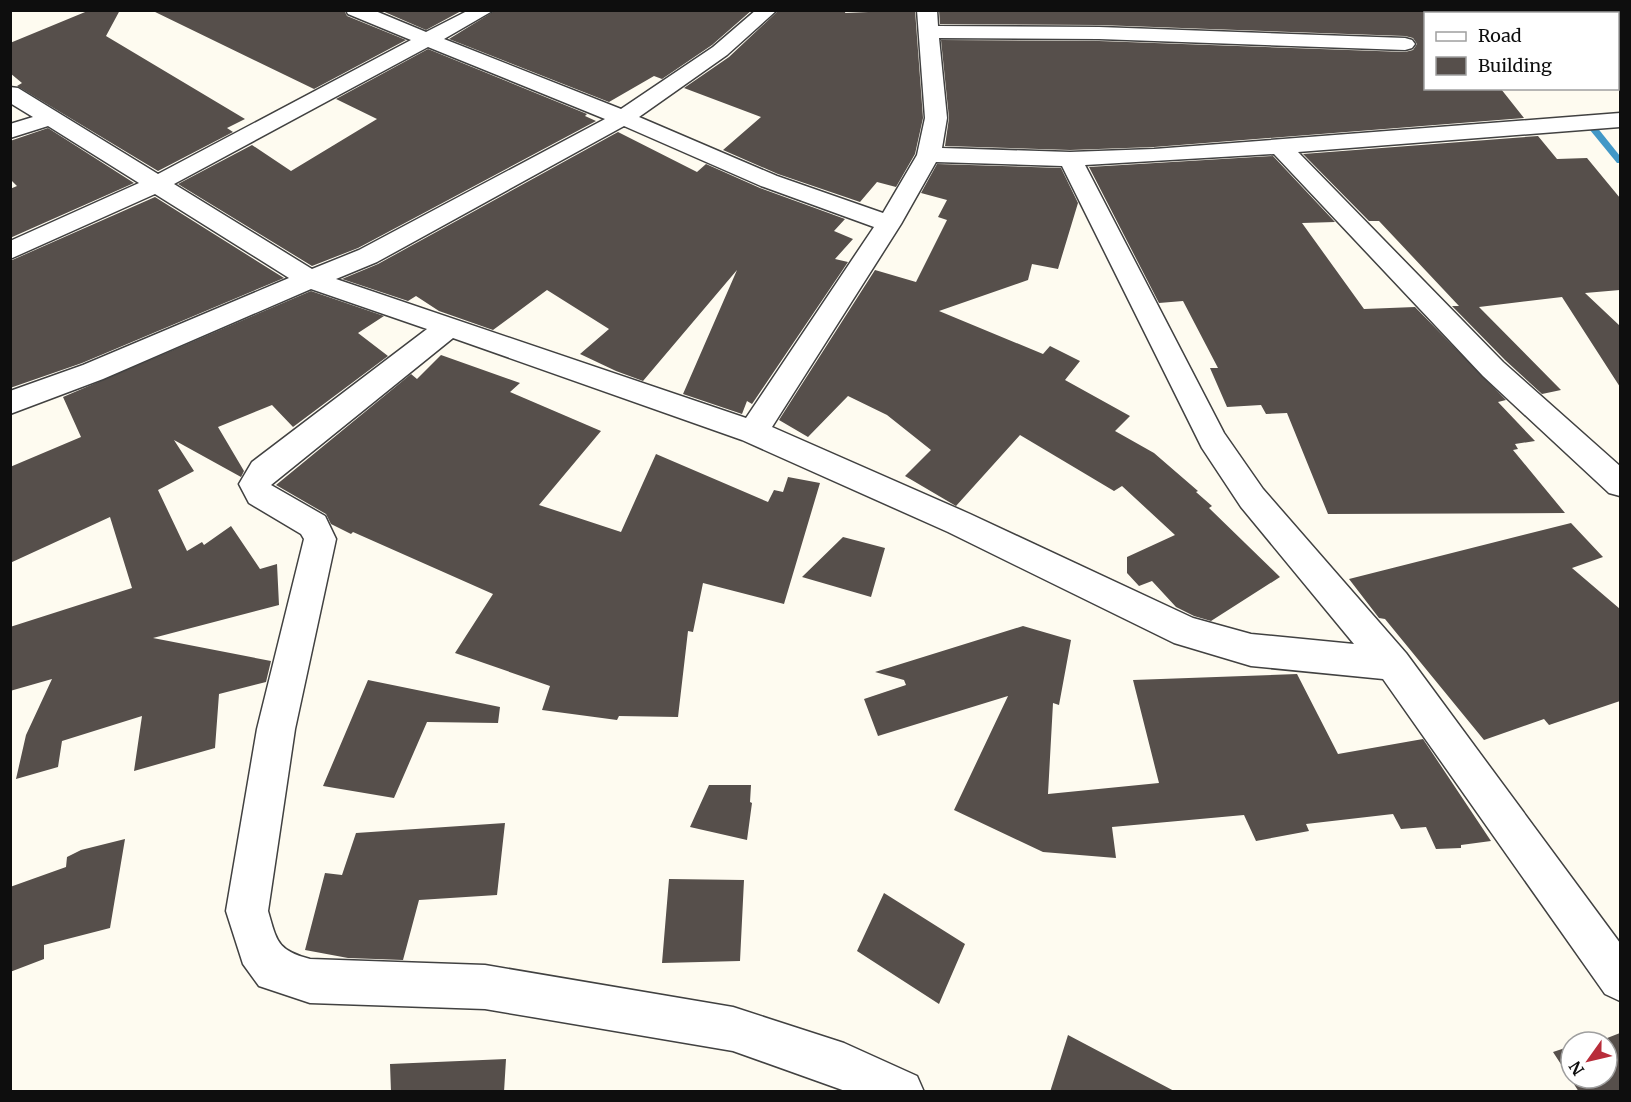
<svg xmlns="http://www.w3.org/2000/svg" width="1631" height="1102" viewBox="0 0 1631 1102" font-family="Merriweather,serif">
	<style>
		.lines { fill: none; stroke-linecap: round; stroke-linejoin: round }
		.stream { fill: #4298c7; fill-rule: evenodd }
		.building { fill: #564f4b }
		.minor-casing { stroke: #414141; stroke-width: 3 }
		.minor { fill: #fff; fill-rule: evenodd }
	</style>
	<rect width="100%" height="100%" fill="#fefbf0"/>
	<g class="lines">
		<path class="stream" d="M1590,126H1596L1620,156V163H1617L1590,130Z"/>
	</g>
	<path class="building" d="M90,10H120L106,36L245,119L227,128L233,132L158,171L17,86L22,83L10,73V43Z
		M151,10H344L347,16L406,40L314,89Z
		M380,10H463L426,30Z
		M496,10H752L712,45L662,79L654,76L609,102L449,39Z
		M779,10H846L845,13L915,10L923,118L915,154L896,187L877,182L860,202L778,174L723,150L761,117L684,88L729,57Z
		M939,10H1425V88L1501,89L1524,118L1154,147L1070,150L945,146L949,118L941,40L1099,41L1405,52L1413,50L1417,44L1413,38L1405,36L1099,25L940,24Z
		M428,49L587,114L585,116L596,121L358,248L312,266L178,184L252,145L291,171L377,119L336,99Z
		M48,128L134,183L10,238V189L17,186L10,179V141Z
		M618,132L697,172L706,164L760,188L845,219L834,231L853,239L835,259L848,262L752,404L747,401L742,414L683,394L737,270L643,381L616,371L580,354L609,329L547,290L493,330L439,311L416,296L408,301L342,279L378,264Z
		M1538,136L1557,159L1587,158L1620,198V290L1585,293L1620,326V387L1562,297L1479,307L1561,390L1542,394L1505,360L1452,306H1459L1379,221H1369L1303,154Z
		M1273,156L1335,222L1302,223L1364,309L1415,307L1506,400L1498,402L1535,441L1515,444L1518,449L1513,450L1565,513L1328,514L1287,413L1266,414L1261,405L1227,407L1210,368H1218L1183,301L1159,303L1089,167Z
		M937,164L1061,168L1078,203L1058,269L1032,264L1028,280L939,311L1043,354L1050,346L1080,361L1065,380L1130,416L1115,431L1154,453L1198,491L1196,492L1212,506L1209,508L1280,577L1211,621L1194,616L1176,607L1152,581L1139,586L1127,573V557L1175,535L1122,486L1114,491L1020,435L956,506L905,476L931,450L887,415L848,396L808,437L779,420L875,270L916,282L947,220L938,217L947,200L921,193Z
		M155,197L284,278L82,363L10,388V261Z
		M311,291L384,316L358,333L388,356L293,427L272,405L218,427L244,471L241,477L174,440L194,471L158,490L187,551L202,542L204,545L231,526L260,569L277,564L279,605L153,638L271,661L266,682L219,694L215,748L134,771L142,716L62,741L58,767L16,779L26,735L52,679L10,691V627L132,588L110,517L10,563V467L81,437L63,397Z
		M441,355L520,383L510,392L601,431L539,505L621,532L656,454L768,502L774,490L783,492L788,477L820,483L784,604L703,583L693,632L688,631L678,717L619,716L617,720L542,710L550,686L455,653L493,594L353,532L351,534L331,524L326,514L276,485L411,374L417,379Z
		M1571,523L1603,557L1572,568L1620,609V701L1549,725L1544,719L1484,740L1385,619L1379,618L1349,579Z
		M843,537L885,548L871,597L802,577Z
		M1023,626L1071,640L1059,705L1053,703L1048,794L1159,783L1133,680L1297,674L1338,754L1423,739L1491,841L1461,845V848L1436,849L1426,827L1401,829L1393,814L1306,824L1309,831L1256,841L1244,815L1112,827L1116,858L1043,852L954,810L1008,696L878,736L864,699L906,685L904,680L875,672Z
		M368,680L500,707L498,723L427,722L394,798L323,786Z
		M709,785H751L750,802L752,803L747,840L690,827Z
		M505,823L497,895L419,900L403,960L348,958L305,950L325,873L342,875L356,833Z
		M125,839L110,928L44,945V959L10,972V887L66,867L67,857L81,850Z
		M669,879L744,880L740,961L662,963Z
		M884,893L965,944L939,1004L857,951Z
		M1620,1033V1092H1579L1553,1052L1571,1046V1078H1607V1042H1597Z
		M1068,1035L1176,1092H1050Z
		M506,1059L504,1092H391L390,1064Z"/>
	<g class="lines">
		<defs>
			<path id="minor" d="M346,10H373L426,32L469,10H494L444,39L621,109L713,47L756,10H777L727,55L639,117L777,176L883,213L917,155L925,118L917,10H937L938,26L1099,27L1405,38L1412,40L1415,44L1412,48L1405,50L1099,39L939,38L947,118L942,148L1070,152L1154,149L1620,113V127L1298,152L1503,362L1620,466V496L1609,493L1483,376L1274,154L1085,165L1224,433L1263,489L1406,653L1620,943V1001L1605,994L1383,679L1251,666L1174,643L948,532L742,440L453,338L271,485L325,516L336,539L295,729L268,911C277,942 277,950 310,959L485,965L733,1007L844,1043L917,1076L924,1092H848L733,1051L485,1009L310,1003L259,986L243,964L226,911L257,729L304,539L301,534L249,503L239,484L252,462L427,329L311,289L103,379L10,414V391L83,365L289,278L155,194L10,259V241L139,183L48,126L10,138V124L33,117L10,103V87L18,88L158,174L411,40L348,14ZM428,47L605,119L359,250L312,269L174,184ZM624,126L761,186L874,227L746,418L336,279L377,262ZM936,162L1062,166L1202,448L1241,507L1354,644L1251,634L1193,618L970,514L772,427L901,224Z"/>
		</defs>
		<use href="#minor" class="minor-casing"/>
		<use href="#minor" class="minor"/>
	</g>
	<rect width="1631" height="1102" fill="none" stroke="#0e0e0e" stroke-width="24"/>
	<rect x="1424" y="12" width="195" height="78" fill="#ffffff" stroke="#9f9f9f" stroke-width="1.5"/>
	<rect x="1436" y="32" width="30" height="9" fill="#ffffff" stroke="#9f9f9f" stroke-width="1.5"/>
	<text x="1478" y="42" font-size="18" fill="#0e0e0e">Road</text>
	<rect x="1436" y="57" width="30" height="18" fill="#564f4b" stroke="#9f9f9f" stroke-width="1.5"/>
	<text x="1478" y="72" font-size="18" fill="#0e0e0e">Building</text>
	<g transform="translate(1589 1060) rotate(236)"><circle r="28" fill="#ffffff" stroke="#9f9f9f" stroke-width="1.5"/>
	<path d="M0-4.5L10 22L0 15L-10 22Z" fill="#b82d3a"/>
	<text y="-9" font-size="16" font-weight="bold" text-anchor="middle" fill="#0e0e0e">N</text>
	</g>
</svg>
